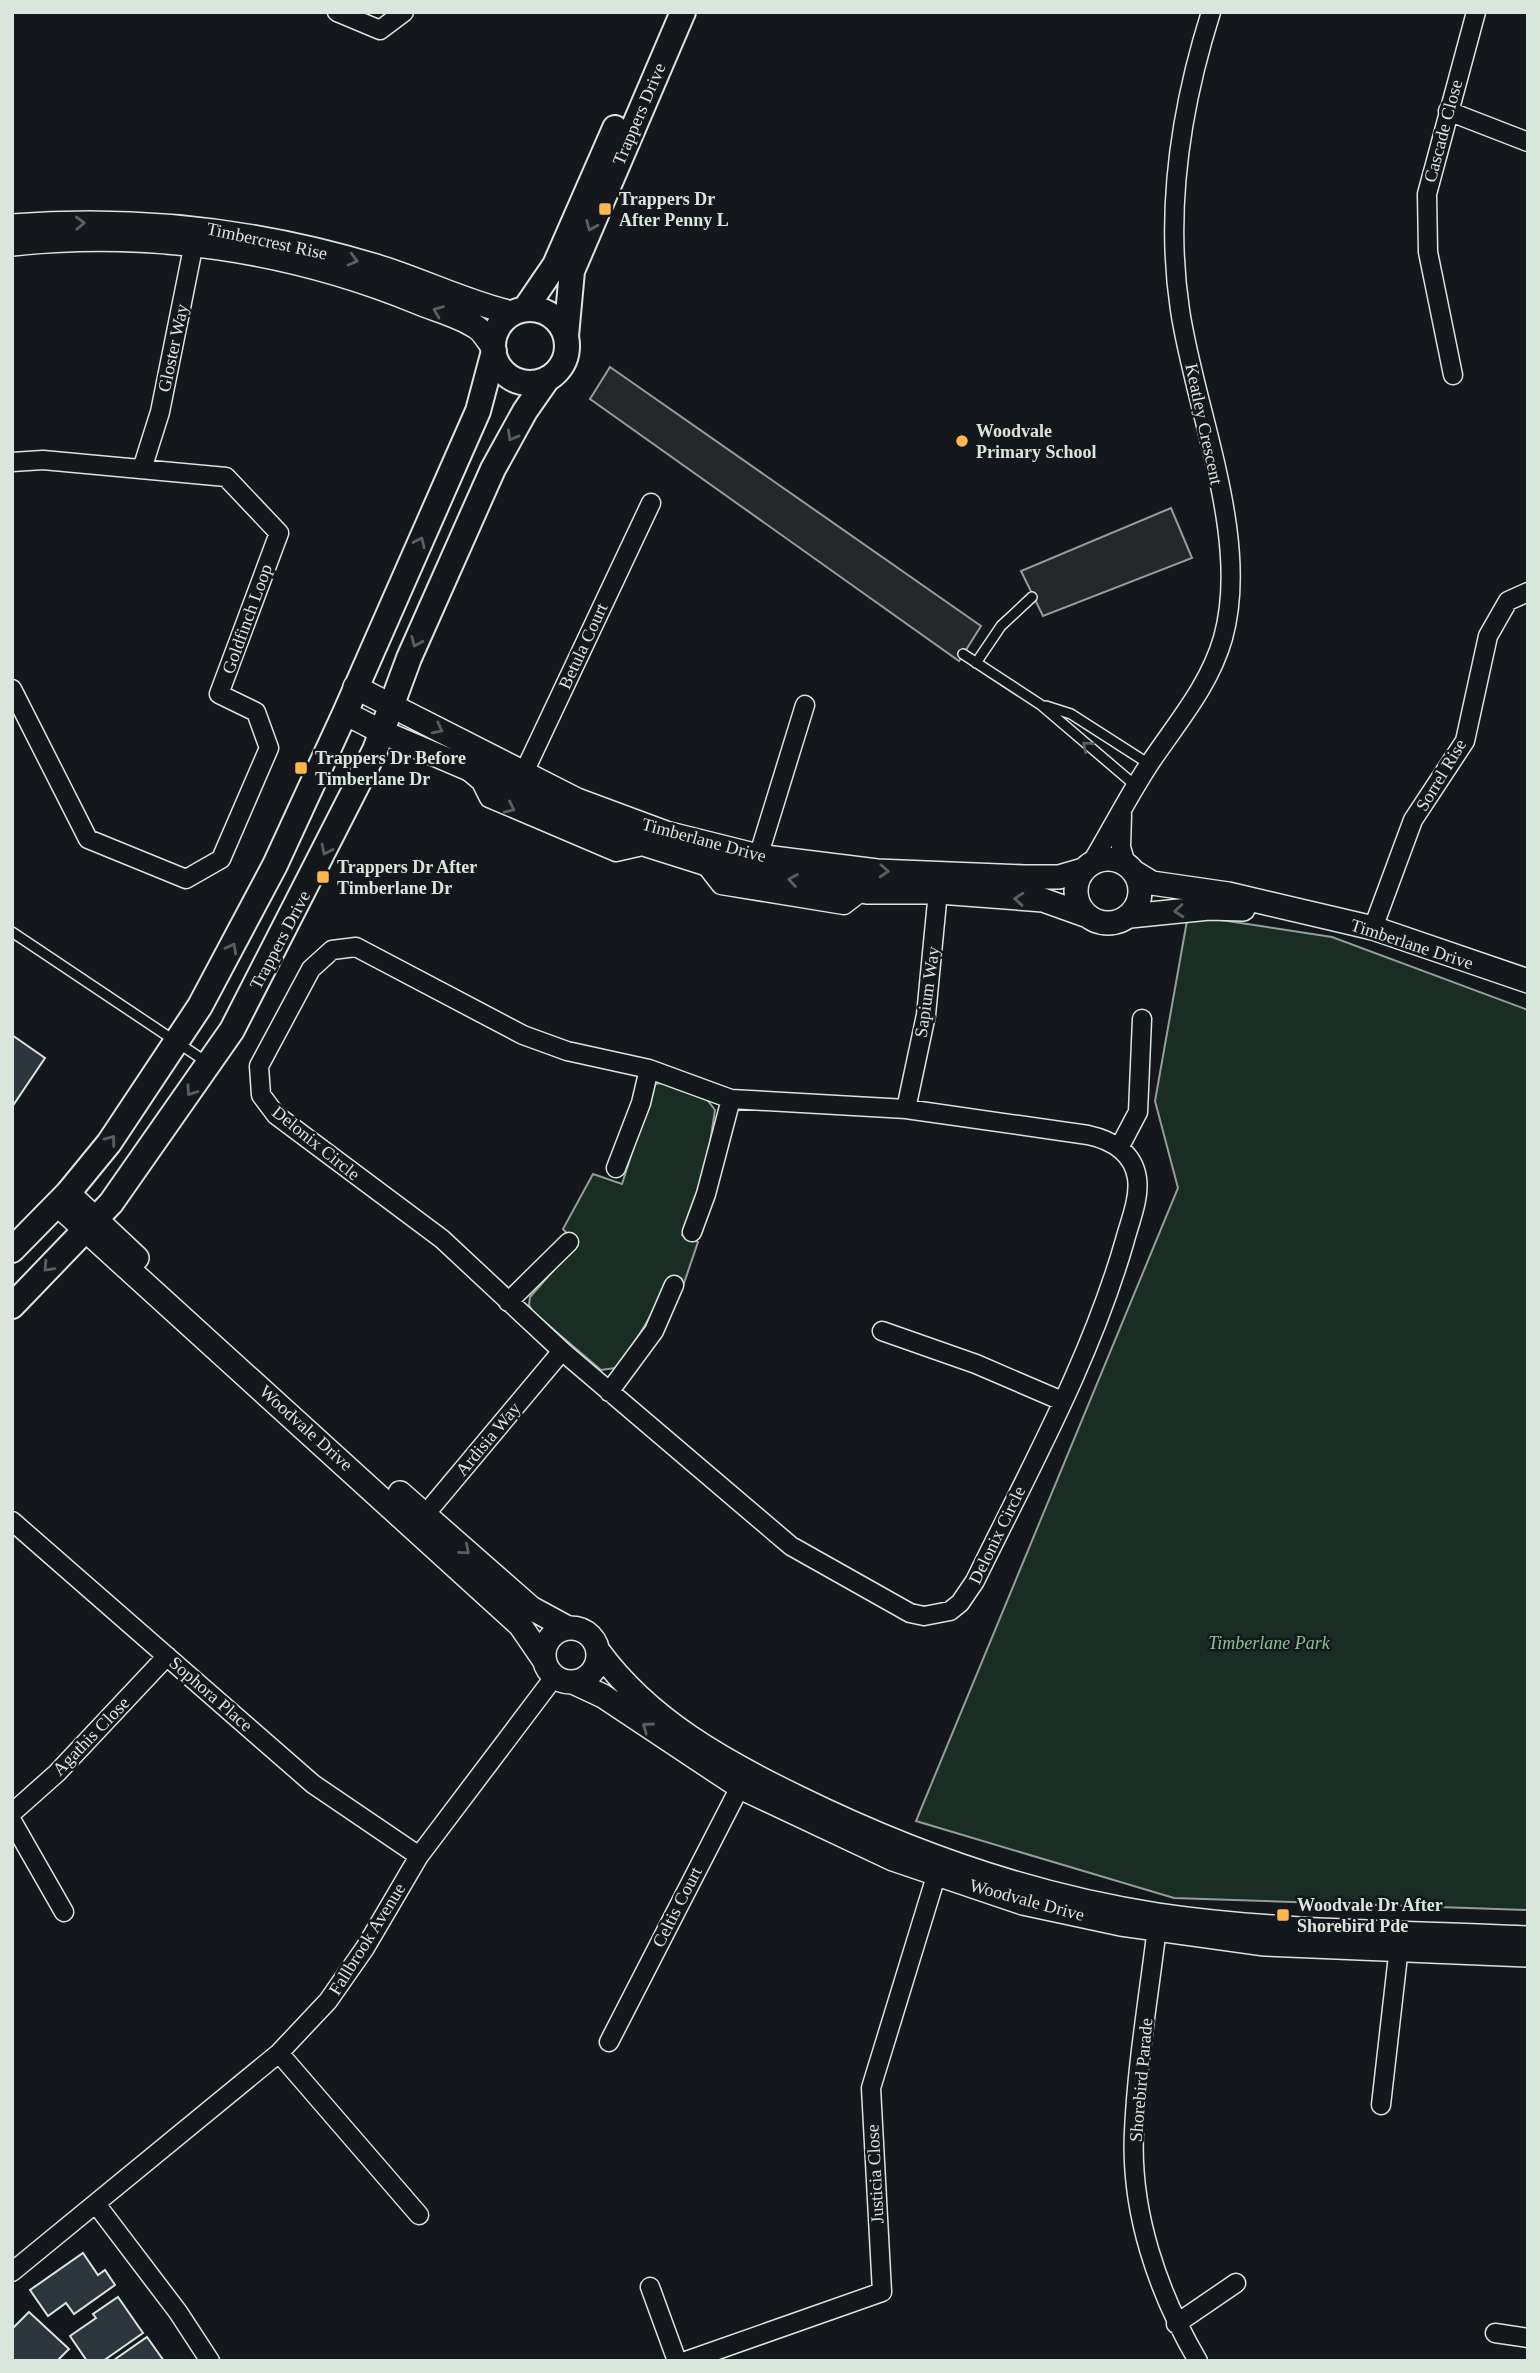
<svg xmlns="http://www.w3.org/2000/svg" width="1540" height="2373" viewBox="0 0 1540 2373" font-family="Georgia,serif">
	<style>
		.green { fill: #1a2d24; stroke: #939e99; stroke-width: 2 }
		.parking { fill: #24282b; stroke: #939e99; stroke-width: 2 }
		.building { fill: #2c363c; stroke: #d8e6dc; stroke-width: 2 }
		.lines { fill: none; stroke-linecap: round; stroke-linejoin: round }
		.service-casing { stroke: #d8e6dc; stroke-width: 12 }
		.minor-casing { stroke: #d8e6dc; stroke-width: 21 }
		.tertiary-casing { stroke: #d8e6dc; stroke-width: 26 }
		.secondary-casing { stroke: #d8e6dc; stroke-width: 28 }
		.service { stroke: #14181c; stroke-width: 9 }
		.minor { stroke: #14181c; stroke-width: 18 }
		.tertiary { stroke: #14181c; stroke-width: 23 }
		.secondary { stroke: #14181c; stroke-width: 24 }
		.oneway { stroke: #59605f }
		.poi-dot { fill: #ffb74d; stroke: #14181c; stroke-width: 2.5 }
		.labels { text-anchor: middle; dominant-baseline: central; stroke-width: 5; stroke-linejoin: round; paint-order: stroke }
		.street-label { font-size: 18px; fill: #d8e6dc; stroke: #14181c }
		.poi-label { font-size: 18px; font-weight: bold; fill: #d8e6dc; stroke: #14181c; text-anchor: start }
		.park-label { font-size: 18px; font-style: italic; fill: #8ac095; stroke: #14181c }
	</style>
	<rect width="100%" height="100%" fill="#14181c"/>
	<path class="green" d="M1188,915L1332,937L1528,1010V1910L1174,1898L916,1821L1178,1188L1155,1101Z
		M662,1083L705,1097L715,1110L705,1176L682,1235L698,1242L683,1286L669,1280C653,1312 638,1341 615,1368L601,1370L533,1312L529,1305L530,1297L577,1244L563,1229L593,1174L622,1184L652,1090L655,1084Z"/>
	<path class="parking" d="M610,367L981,626L959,661L590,399Z
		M1171,508L1192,558L1043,616L1021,571Z"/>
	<path class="building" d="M12,1035L45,1058L12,1107Z
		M83,2253L98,2275L105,2270L115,2285L74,2314L66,2303L48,2316L30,2290Z
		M118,2297L143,2333L103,2361H87L70,2336L96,2318L93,2314Z
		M29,2312L69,2349L57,2361H12V2329Z
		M147,2337L164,2361H114V2360Z"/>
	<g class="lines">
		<defs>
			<path id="service" d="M963,654L1041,705L1136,786
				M976,663L1001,626L1032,597
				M1046,706L1071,714L1149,764
				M12,932L208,1063"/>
			<path id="minor" d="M337,12L380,30L404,12
				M1448,111L1528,142
				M1453,375L1428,252L1427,194L1476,12
				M12,462L43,460L226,477L279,533L219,694L256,712L269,748L221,859L186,879L88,839L12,689
				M142,469L160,412L196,233
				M468,771L481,782L489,798L616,852L647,845
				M519,783L651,503
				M1122,814L1121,847L1126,864
				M1092,862C1111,830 1128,797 1148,766C1175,725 1209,687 1223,638C1251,538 1195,411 1180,310C1165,211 1181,107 1211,12
				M704,863L721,885L844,905L857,895L867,892
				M755,867L805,705
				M1373,928L1413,820L1465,741L1488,636L1508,601L1528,592
				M356,947L523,1035L567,1051L649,1069L731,1099L906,1109L1088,1135C1111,1140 1133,1152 1137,1178C1140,1198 1130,1221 1125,1240C1091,1359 1029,1470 975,1581L960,1603L950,1611L924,1616L910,1613L791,1546L562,1351L442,1239L276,1115L261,1095L259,1066L311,969L332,950Z
				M906,1109L926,1015L939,881
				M1119,1148L1138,1112L1142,1019
				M616,1168L641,1103L649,1069
				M692,1232L706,1194L731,1099
				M508,1302L569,1242
				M882,1331L976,1364L1062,1401
				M609,1392L654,1331L674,1285
				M12,1521L313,1784L419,1856
				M418,1523L562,1351
				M12,1813L57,1773L167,1656
				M12,1821L64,1912
				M1158,1919C1150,1989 1137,2061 1134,2132C1130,2212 1158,2293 1198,2361
				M609,2042L745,1777
				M279,2053L419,2215
				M1381,2105L1400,1938
				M96,2204L178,2312L210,2361
				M12,2272L279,2053L328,2001L365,1948L419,1856L555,1676
				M650,2287L677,2361
				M1176,2324L1236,2283
				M1495,2333L1528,2338
				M686,2361L882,2292L871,2088L940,1863"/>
			<path id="tertiary" d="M12,226C137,216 257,230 376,266C422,280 465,302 512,313
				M12,244C150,229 290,250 417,302C436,310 460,316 476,327C483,331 488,341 493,347
				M355,687L577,800L666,833L758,856L877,871L1025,877H1059L1083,870
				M345,713L380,731L647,845L704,863L867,892H939L1043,900L1085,915
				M1076 891a32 32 0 1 1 64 0a32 32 0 1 1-64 0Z
				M1134,872L1152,883L1228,894L1373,928L1528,981
				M1130,916L1209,908L1243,909
				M68,1193L137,1258
				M57,1204L520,1625L544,1660
				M400,1493L531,1608L566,1627
				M544 1655a27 27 0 1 1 54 0a27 27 0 1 1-54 0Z
				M599,1652C649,1720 723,1761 797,1797C911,1853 1032,1896 1158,1915C1280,1933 1405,1932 1528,1938
				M573,1682L603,1696L740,1787L893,1859L1023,1903L1121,1924L1265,1944L1528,1955"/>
			<path id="secondary" d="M525,309L555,265L615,128
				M493 346a37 37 0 1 1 74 0a37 37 0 1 1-74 0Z
				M566,336L572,271L683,12
				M12,1250L68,1193L109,1143L200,1006L275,865L345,713L478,411L494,351
				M12,1306L111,1203L232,1030L375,750L409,658L493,469L525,411L548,378"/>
		</defs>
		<use href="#service" class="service-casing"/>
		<use href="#minor" class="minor-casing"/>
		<use href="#tertiary" class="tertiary-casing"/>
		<use href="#secondary" class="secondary-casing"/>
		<use href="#service" class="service"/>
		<use href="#minor" class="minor"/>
		<use href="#tertiary" class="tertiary"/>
		<use href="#secondary" class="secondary"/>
	</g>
	<defs><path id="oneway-chevron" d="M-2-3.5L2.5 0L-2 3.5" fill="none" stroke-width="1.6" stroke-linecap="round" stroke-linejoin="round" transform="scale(1.75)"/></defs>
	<g class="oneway">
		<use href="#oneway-chevron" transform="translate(80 223) rotate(-2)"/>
		<use href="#oneway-chevron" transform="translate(591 226) rotate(113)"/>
		<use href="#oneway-chevron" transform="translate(353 260) rotate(15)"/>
		<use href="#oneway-chevron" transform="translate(438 311) rotate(-158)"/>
		<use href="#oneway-chevron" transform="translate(512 436) rotate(119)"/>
		<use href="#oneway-chevron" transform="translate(420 542) rotate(-65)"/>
		<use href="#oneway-chevron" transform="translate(416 642) rotate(114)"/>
		<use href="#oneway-chevron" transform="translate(438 729) rotate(27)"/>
		<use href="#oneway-chevron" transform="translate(1087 746) rotate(-140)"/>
		<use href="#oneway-chevron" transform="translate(510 808) rotate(25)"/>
		<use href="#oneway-chevron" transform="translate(326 850) rotate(116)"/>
		<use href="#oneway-chevron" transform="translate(884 871) rotate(3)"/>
		<use href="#oneway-chevron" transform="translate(793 880) rotate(-171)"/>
		<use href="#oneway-chevron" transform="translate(1019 899) rotate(-176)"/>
		<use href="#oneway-chevron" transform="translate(1179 911) rotate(175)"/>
		<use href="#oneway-chevron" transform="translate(232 948) rotate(-62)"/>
		<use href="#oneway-chevron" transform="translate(191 1091) rotate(124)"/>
		<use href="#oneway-chevron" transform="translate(111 1140) rotate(-53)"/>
		<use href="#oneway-chevron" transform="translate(48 1267) rotate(133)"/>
		<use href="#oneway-chevron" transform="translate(465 1550) rotate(41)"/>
		<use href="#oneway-chevron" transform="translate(647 1727) rotate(-145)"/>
	</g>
	<g class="poi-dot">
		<rect x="598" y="202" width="14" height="14" rx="3.5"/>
		<circle cx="962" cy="441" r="7"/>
		<rect x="294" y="761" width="14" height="14" rx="3.5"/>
		<rect x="316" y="870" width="14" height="14" rx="3.5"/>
		<rect x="1276" y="1908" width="14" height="14" rx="3.5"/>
	</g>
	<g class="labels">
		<g class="street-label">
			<text transform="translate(639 114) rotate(-67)">Trappers Drive</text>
			<text transform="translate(1443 131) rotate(-75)">Cascade Close</text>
			<text transform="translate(267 241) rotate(12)">Timbercrest Rise</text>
			<text transform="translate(173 348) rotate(-78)">Gloster Way</text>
			<text transform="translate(1204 424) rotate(78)">Keatley Crescent</text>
			<text transform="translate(247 619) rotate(-70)">Goldfinch Loop</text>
			<text transform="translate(583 646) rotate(-65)">Betula Court</text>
			<text transform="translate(1441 775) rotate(-59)">Sorrel Rise</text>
			<text transform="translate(704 840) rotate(15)">Timberlane Drive</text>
			<text transform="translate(280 940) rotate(-62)">Trappers Drive</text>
			<text transform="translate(1412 944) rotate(18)">Timberlane Drive</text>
			<text transform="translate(927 992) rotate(-82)">Sapium Way</text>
			<text transform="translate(316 1143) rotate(39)">Delonix Circle</text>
			<text transform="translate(306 1428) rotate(42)">Woodvale Drive</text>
			<text transform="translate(488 1439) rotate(-50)">Ardisia Way</text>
			<text transform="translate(997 1535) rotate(-64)">Delonix Circle</text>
			<text transform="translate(211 1694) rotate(41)">Sophora Place</text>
			<text transform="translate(91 1736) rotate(-46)">Agathis Close</text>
			<text transform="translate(1027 1900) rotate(15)">Woodvale Drive</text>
			<text transform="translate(677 1907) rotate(-63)">Celtis Court</text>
			<text transform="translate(367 1939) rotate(-58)">Fallbrook Avenue</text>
			<text transform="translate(1141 2080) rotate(-85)">Shorebird Parade</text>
			<text transform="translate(875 2174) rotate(-93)">Justicia Close</text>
		</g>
		<g class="poi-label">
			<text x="619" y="199">Trappers Dr<tspan x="619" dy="21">After Penny L</tspan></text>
			<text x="976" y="431">Woodvale<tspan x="976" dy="21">Primary School</tspan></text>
			<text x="315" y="758">Trappers Dr Before<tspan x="315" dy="21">Timberlane Dr</tspan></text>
			<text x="337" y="867">Trappers Dr After<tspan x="337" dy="21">Timberlane Dr</tspan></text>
			<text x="1297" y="1905">Woodvale Dr After<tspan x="1297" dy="21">Shorebird Pde</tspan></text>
		</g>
		<g class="park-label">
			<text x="1269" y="1643">Timberlane Park</text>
		</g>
	</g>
	<rect width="1540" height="2373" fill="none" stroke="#d8e6dc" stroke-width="28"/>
</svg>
